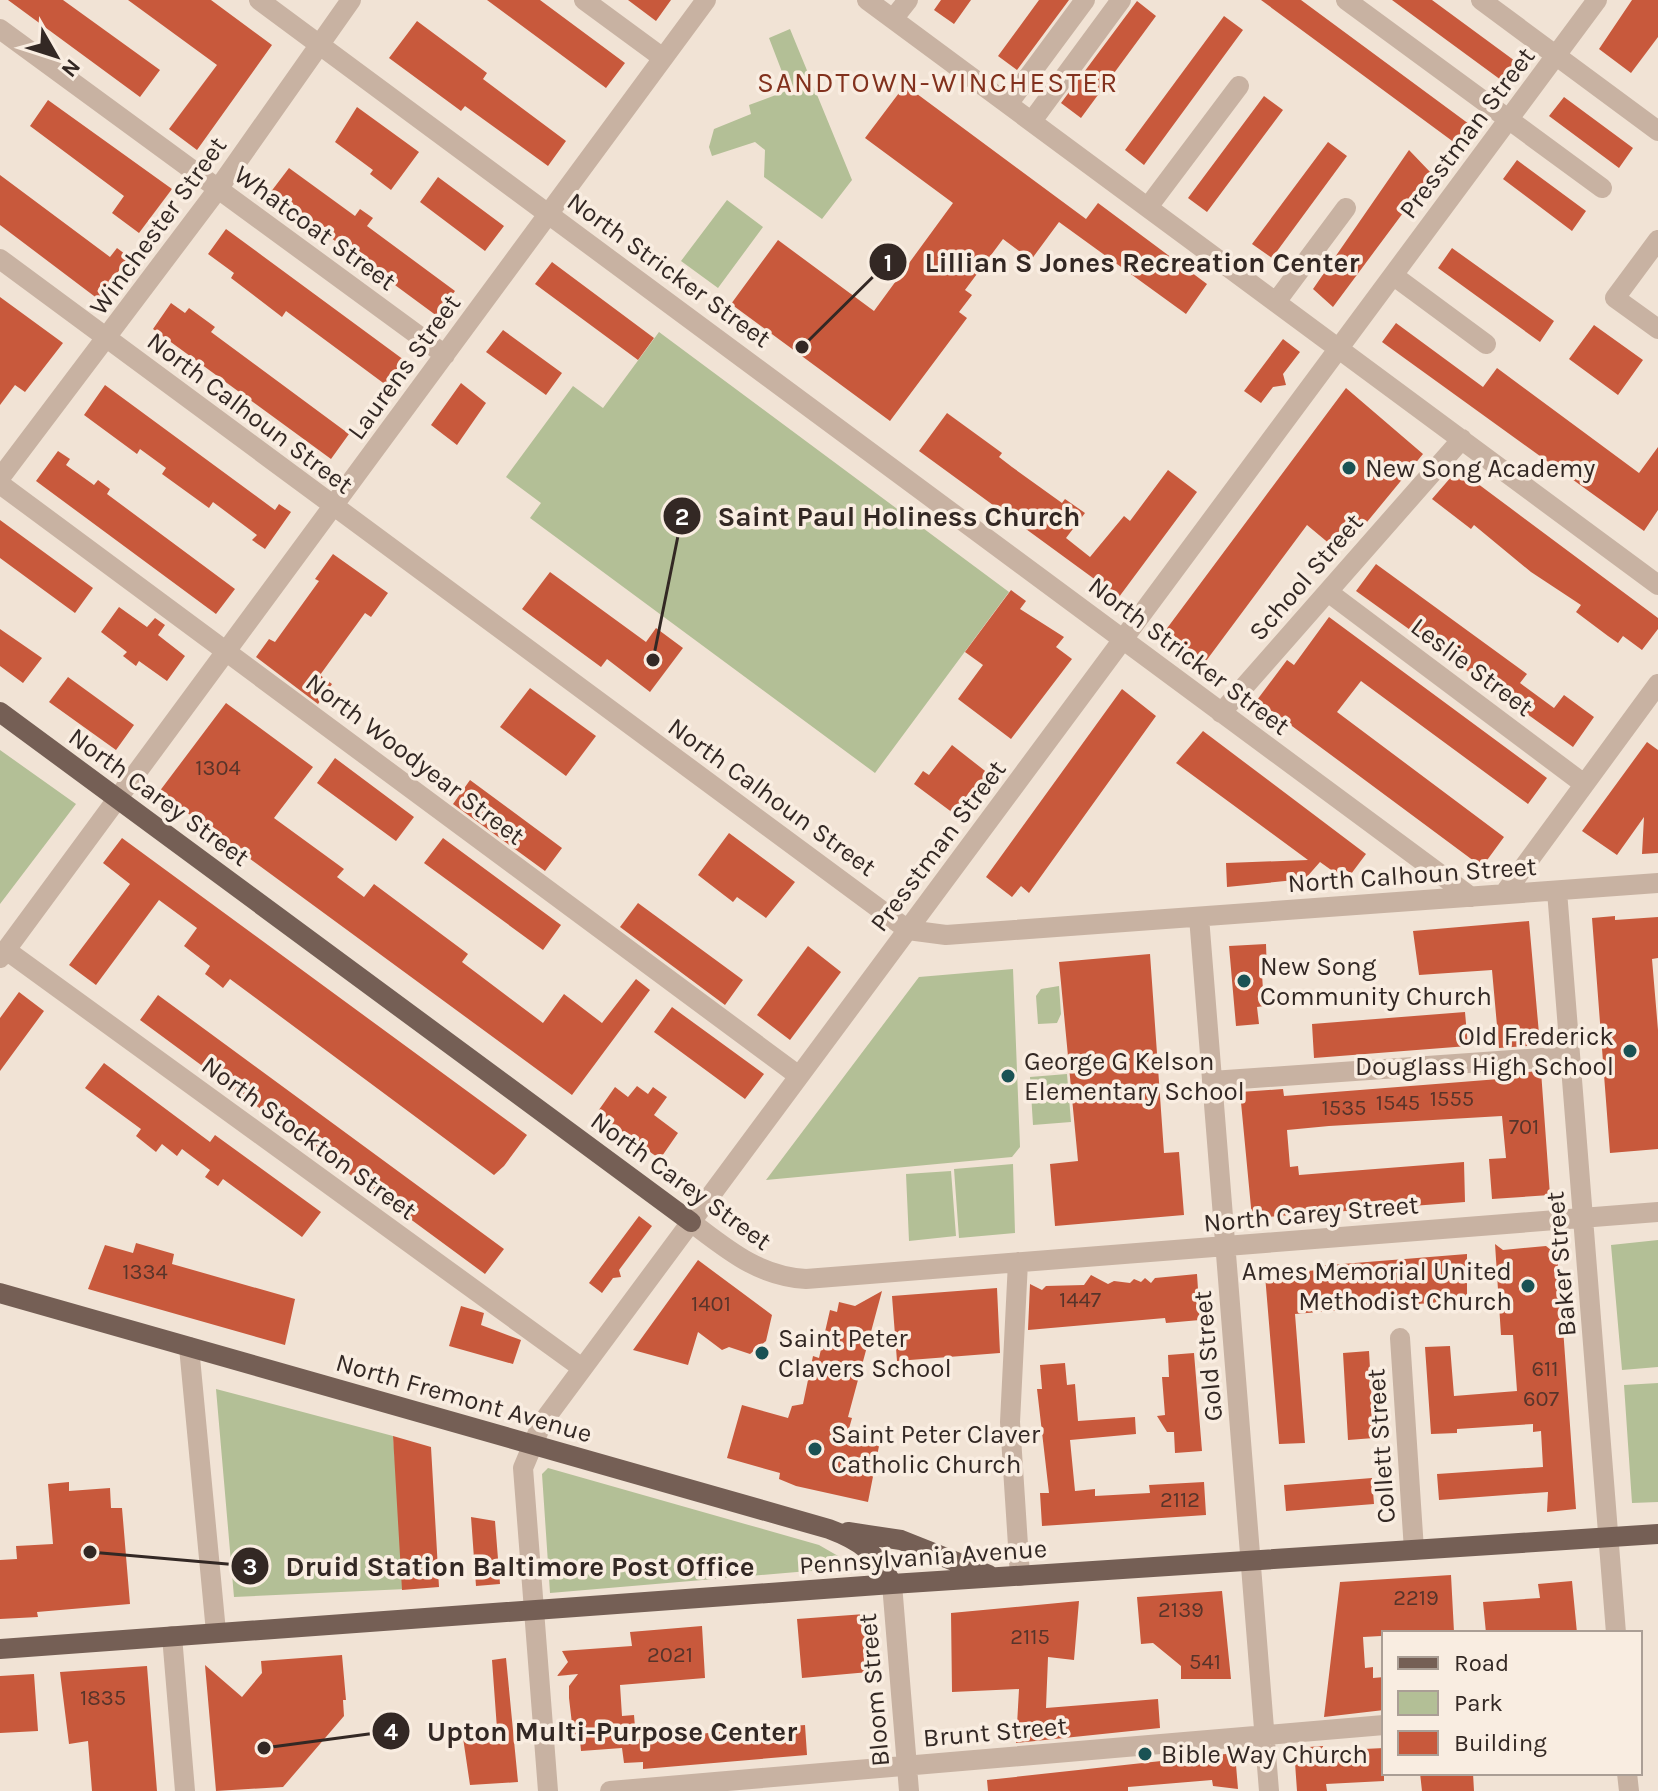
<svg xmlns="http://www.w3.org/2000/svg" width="1658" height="1791" viewBox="0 0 1658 1791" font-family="Karla,sans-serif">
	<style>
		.green { fill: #b3bf96 }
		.building { fill: #c8593c }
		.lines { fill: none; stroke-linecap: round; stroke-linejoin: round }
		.minor { stroke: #c8b2a2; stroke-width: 20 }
		.major { stroke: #755f55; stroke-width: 20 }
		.poi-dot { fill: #1a5254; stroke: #f9ede1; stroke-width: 3 }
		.labels { text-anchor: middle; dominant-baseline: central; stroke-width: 7; stroke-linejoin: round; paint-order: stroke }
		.number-label { font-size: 22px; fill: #58342a }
		.street-label { font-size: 26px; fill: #332824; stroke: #f9ede1 }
		.poi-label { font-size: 26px; fill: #332824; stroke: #f9ede1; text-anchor: start }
		.neighbourhood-label { font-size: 28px; letter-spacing: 2px; fill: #82311d; stroke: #f9ede1 }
		.leader { fill: none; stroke: #332824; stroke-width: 3 }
		.callout-dot { fill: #332824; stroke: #f9ede1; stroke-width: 3 }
		.mark-label { font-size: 24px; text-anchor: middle; font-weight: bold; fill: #fff }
		.callout-label { font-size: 28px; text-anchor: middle; font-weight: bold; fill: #332824; stroke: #f9ede1; stroke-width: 7; stroke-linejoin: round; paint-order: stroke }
	</style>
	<rect width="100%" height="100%" fill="#f1e3d5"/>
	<path class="green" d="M790,29L852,180L822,219L764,177L765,150L755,142L712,156L709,147L714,129L751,114L749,105L789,90L769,38Z
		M727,200L763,227L718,288L681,261Z
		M659,332L1009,592L875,773L530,518L541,503L506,477L573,386L603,408Z
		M0,750L76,804L0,904Z
		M1013,969L1020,1147L1012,1157L766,1180L919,977Z
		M1059,986L1061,1014L1057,1023L1038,1024L1036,996L1041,989Z
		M1067,1074L1071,1122L1033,1125L1030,1077Z
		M1013,1164L1015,1233L959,1238L954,1169Z
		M951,1171L956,1236L909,1241L906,1174Z
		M1658,1240V1367L1622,1370L1611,1245Z
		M1658,1383V1502L1632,1503L1624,1385Z
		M216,1389L393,1436L406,1589L234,1597Z
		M548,1468L819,1545L845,1560L832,1569L550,1593L542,1474Z"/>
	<path class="building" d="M8,0H63L160,70L140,97Z
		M128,0H211L272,45L197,150L169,129L217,65Z
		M487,0H540L625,63L606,88Z
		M628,0H671L656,21Z
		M941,0H971L954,24L934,10Z
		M1039,0H1069L1017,70L998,56Z
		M1261,0H1301L1469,124L1455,143Z
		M1392,0H1432L1515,61L1501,80Z
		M1632,0H1658V37L1631,73L1599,49Z
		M1137,1L1156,16L1081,118L1061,103Z
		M1224,16L1243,30L1144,165L1125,150Z
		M417,21L487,73L483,79L566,141L548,166L465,106L461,111L389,58Z
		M905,85L1086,219L1098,203L1207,284L1186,314L1059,222L1031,260L1003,239L965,290L972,295L959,312L967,318L890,421L731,304L778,240L874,311L953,203L865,138Z
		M1264,96L1283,110L1207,212L1188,198Z
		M1564,97L1633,148L1619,168L1549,116Z
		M48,100L172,189L139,233L112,213L124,196L30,126Z
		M357,107L419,152L391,190L370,174L373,170L335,142Z
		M1328,142L1347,156L1272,258L1252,244Z
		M1409,150L1432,174L1333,307L1313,289Z
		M1517,160L1586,211L1572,231L1503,179Z
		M289,168L355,216L360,209L373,218L367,226L455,291L437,316L270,193Z
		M0,175L110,257L117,248L129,257L98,299L0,225Z
		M438,177L504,226L485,251L420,202Z
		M226,229L404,360L386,385L286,311L282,317L231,278L234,273L208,254Z
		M1452,248L1554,321L1540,342L1438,268Z
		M552,262L654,338L638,360L535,284Z
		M0,297L63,343L25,392L15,385L0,405Z
		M171,303L185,313L189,308L215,327L211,332L349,434L331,459L153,329Z
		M1396,323L1483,387L1497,368L1639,473L1658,447V510L1644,531L1382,342Z
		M1594,325L1643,360L1618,395L1569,359Z
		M503,330L562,373L546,395L486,352Z
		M1283,339L1300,352L1283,374L1286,385L1273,387L1261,403L1244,391Z
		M461,383L486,403L457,445L431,425Z
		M105,385L275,510L279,504L291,512L265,549L252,540L257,535L213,502L209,508L162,474L166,468L140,449L137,454L84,415Z
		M1346,388L1423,454L1367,522L1364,520L1337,550L1307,525L1206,661L1165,631Z
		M947,413L1002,453L999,457L1012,467L1062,503L1065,499L1085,513L1066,538L1090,557L1124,516L1130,521L1168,470L1197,492L1119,597L919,451Z
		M58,451L70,459L66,465L94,485L98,480L110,489L107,494L235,589L216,614L36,481Z
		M1458,469L1658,618V629L1642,650L1623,636L1618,643L1608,636L1576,612L1581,605L1531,572L1474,525L1471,529L1432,499Z
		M0,520L93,588L75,613L0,558Z
		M333,554L388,593L371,617L365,613L320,675L332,684L318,704L256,657L269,639L275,642L319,581L315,579Z
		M1376,564L1527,674L1520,683L1554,708L1564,695L1594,717L1573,747L1356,591Z
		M550,572L646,642L656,628L683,648L650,692L607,659L601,667L522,609Z
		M1011,590L1026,601L1020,609L1064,637L1056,647L1072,659L1011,739L958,699L983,665L965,652Z
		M119,607L147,627L155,618L165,625L158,635L185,656L167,681L139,661L136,666L123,656L127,652L101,632Z
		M1329,617L1547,778L1528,804L1361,681L1337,712L1504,837L1482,867L1257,700L1287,660L1294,665Z
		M0,629L42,658L23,683L0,666Z
		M68,677L134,725L116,750L49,702Z
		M530,688L596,736L566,776L500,727Z
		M1122,689L1156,716L1029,893L1021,886L1012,897L986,877Z
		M226,703L313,767L274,818L344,869L337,877L364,897L374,884L468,954L462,962L543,1023L564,994L602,1023L636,979L650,990L572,1095L159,792Z
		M1203,731L1366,854L1351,874L1346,870L1341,877L1320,862L1305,879L1227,887L1226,863L1308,860L1176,763Z
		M1647,742L1658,750V853L1642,854L1644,817L1617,855L1582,831Z
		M952,745L989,774L959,813H953L914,784L923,771L929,775Z
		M335,758L414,817L396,841L317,783Z
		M470,780L562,848L545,871L453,804Z
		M729,833L795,882L766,918L737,897L733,902L698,875Z
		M122,838L527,1135L504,1166L494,1175L230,979L223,988L213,980L205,974L210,966L184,946L197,928L159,900L96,985L69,965L130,884L103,863Z
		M443,838L561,925L543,950L424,863Z
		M638,903L743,980L725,1005L620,927Z
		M1615,916V920L1658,917V958L1652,959L1658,1030V1149L1610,1153L1592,918Z
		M1529,921L1540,1045L1499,1048L1492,970L1419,975L1413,931Z
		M1266,944L1267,974H1262L1264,1006L1257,1007L1259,1024L1236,1026L1229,946Z
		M808,946L841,972L790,1040L757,1015Z
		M1150,954L1164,1153L1179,1152L1184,1215L1055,1226L1050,1164L1078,1161L1059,962Z
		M19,992L44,1011L0,1071V1018Z
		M158,995L504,1249L485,1274L140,1020Z
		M672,1007L764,1074L745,1099L654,1032Z
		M1465,1012L1468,1046L1314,1058L1312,1024Z
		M104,1063L210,1142L215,1135L321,1212L302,1237L223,1179L218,1186L205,1177L210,1170L182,1149L177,1156L162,1144L156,1152L136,1136L141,1129L85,1088Z
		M1541,1071L1550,1195L1492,1199L1489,1159L1506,1158L1502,1116L1329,1126L1287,1130L1290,1167L1298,1166L1299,1175L1464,1162L1465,1202L1252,1218L1240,1092L1283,1089L1284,1096L1499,1079L1498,1074Z
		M637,1086L648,1094L653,1087L667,1097L654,1115L678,1133L660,1159L596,1114L615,1087L628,1097Z
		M639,1216L652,1226L619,1270L621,1277L613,1278L602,1293L589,1283Z
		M136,1243L174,1254L172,1264L295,1299L285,1345L88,1289L105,1245L133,1253Z
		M1495,1244L1503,1250L1546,1246L1558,1256V1302L1562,1314L1576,1509L1547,1512L1548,1492L1439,1500L1437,1474L1543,1467L1541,1431L1533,1432V1424L1457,1429V1433L1431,1434L1425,1347L1450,1346L1454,1396L1517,1391L1513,1335H1501Z
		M1467,1254V1300L1295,1314L1305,1443L1279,1444L1265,1275L1318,1270L1317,1266Z
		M698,1260L772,1315L766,1341L750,1354L729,1347L722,1350L698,1332L688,1365L633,1350Z
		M1197,1274L1200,1320L1166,1323L1165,1318L1028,1330L1030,1284L1042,1290L1046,1286L1084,1285L1091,1275L1108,1284L1114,1281L1130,1283L1134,1279L1141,1282L1145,1278L1151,1283L1155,1278Z
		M997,1288L1000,1353L897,1361L892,1296Z
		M882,1291L848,1417L852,1418L846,1439L879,1446L868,1502L796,1486L779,1479L780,1473L727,1458L742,1405L788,1418L792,1406L803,1404L813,1356L819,1358L830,1310L837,1312L839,1302L855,1306Z
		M461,1306L484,1313L481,1325L521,1340L513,1364L449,1346Z
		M1369,1351L1374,1438L1348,1440L1343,1353Z
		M1194,1353L1202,1451L1175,1453L1174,1432H1167L1157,1416L1165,1415L1162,1377H1169L1168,1355Z
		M1065,1363L1067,1385L1075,1384L1078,1421L1135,1417L1136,1434L1070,1440L1075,1491L1095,1489V1496L1150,1493L1149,1485L1204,1482L1206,1515L1042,1526L1040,1493H1049L1037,1389H1042L1040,1365Z
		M393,1436L431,1447L439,1587L402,1590Z
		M1372,1478L1374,1504L1286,1511L1284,1485Z
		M69,1482V1491L110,1488L111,1508H122L130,1604L37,1612L38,1617L0,1619V1560L17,1559L16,1546L53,1544L48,1484Z
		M471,1517L495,1521L500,1584L476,1586Z
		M1451,1575L1454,1632L1363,1637L1365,1668L1373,1667V1678L1384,1677V1710L1324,1717L1340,1582Z
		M1572,1581L1577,1633H1486L1483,1602L1540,1598L1538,1584Z
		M1222,1591L1231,1679H1181V1666L1153,1643L1141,1644L1137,1597Z
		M1079,1601L1074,1660L1048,1657L1046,1708L1158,1699L1160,1728L1016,1743L1019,1689L952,1692L951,1613Z
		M865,1614L869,1672L802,1678L797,1619Z
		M702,1626L705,1678L620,1685L622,1716L634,1715L636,1739L805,1725L807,1755L643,1769V1762L624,1763L622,1748L581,1751L580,1740L574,1741L569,1698V1686L578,1674L557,1676L568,1662L562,1651L632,1646L630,1632Z
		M342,1655L346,1700H343L344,1716L283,1787L216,1791L205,1665L242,1697L262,1673L261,1661Z
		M506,1658L518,1782L470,1785L462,1731L497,1729L492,1660Z
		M147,1666L157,1791H92L88,1741L69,1744L60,1672Z
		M34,1674L38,1731L0,1733V1676Z
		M1323,1746V1751L1384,1748V1781L1326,1784L1327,1791H1297L1294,1748Z
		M1235,1753L1238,1789L1213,1786L1212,1780L1128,1787V1791H988L987,1780Z
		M1420,1773H1473L1474,1791H1422Z"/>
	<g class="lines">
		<path class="minor" d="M259,0L1471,897
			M584,0L663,58
			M867,0L1658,585
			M1346,0L1602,188
			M1481,0L1658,131
			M893,19L908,0
			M0,29L445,355
			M1008,104L1085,0
			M1032,121L1121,0
			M1148,207L1239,86
			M1658,240L1615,298L1658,329
			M0,259L908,930L946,935L1658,883
			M1394,276L1486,344
			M1276,302L1346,208
			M0,478L218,189L351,0
			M0,484L799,1076
			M1328,592L1584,784
			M1221,713L1462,439
			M1557,891L1616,1633
			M1504,894L1658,684
			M1199,917L1269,1791
			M6,950L582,1368
			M0,958L706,0
			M1212,1081L1570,1056
			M691,1222C728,1250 758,1276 806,1279L1658,1212
			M1018,1262L1010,1422L1020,1576
			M1400,1338L1414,1550
			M189,1347L216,1632
			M892,1584L909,1791
			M172,1636L185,1791
			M1627,1773L1629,1791
			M548,1791L523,1468L542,1423L1597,0
			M610,1791L1384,1725"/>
		<path class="major" d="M0,712L691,1222
			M0,1293L829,1529C861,1541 877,1553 892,1584
			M848,1532L901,1540L989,1575
			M0,1649L892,1584L1658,1534"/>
	</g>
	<g class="poi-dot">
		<circle cx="1349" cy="468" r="8"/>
		<circle cx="1244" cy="981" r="8"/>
		<circle cx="1630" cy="1051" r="8"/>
		<circle cx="1008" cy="1076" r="8"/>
		<circle cx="1528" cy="1286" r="8"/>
		<circle cx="762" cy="1353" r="8"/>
		<circle cx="815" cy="1449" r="8"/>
		<circle cx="1145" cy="1754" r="8"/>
	</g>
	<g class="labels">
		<g class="number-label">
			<text x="218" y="768">1304</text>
			<text x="1452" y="1099">1555</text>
			<text x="1398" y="1103">1545</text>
			<text x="1344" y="1108">1535</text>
			<text x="1524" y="1127">701</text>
			<text x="145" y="1272">1334</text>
			<text x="1080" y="1300">1447</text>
			<text x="711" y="1304">1401</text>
			<text x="1545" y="1369">611</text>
			<text x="1541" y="1399">607</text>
			<text x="1180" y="1500">2112</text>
			<text x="1416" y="1598">2219</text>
			<text x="1181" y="1610">2139</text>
			<text x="1030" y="1637">2115</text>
			<text x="670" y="1655">2021</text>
			<text x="1205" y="1662">541</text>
			<text x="103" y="1698">1835</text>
		</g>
		<g class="street-label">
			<text transform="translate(1467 133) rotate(-53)">Presstman Street</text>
			<text transform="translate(158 226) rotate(-54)">Winchester Street</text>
			<text transform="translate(315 228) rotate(36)">Whatcoat Street</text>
			<text transform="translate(669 270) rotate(36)">North Stricker Street</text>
			<text transform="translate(404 367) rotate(-54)">Laurens Street</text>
			<text transform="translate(250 413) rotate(37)">North Calhoun Street</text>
			<text transform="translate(1306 577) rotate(-49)">School Street</text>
			<text transform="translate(1189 656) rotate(37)">North Stricker Street</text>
			<text transform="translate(1472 667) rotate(37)">Leslie Street</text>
			<text transform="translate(415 759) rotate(37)">North Woodyear Street</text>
			<text transform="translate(159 797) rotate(36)">North Carey Street</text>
			<text transform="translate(772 797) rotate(36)">North Calhoun Street</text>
			<text transform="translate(938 846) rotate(-53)">Presstman Street</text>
			<text transform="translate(1412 875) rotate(-4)">North Calhoun Street</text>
			<text transform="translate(309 1138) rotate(36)">North Stockton Street</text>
			<text transform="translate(681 1181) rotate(36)">North Carey Street</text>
			<text transform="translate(1311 1214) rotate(-5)">North Carey Street</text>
			<text transform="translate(1561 1264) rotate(-95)">Baker Street</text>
			<text transform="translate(1208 1356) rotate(-95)">Gold Street</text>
			<text transform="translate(464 1398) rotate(16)">North Fremont Avenue</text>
			<text transform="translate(1381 1446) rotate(-94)">Collett Street</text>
			<text transform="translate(923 1557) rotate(-4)">Pennsylvania Avenue</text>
			<text transform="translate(874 1690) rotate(-95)">Bloom Street</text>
			<text transform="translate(995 1732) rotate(-5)">Brunt Street</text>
		</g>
		<g class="poi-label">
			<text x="1365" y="468">New Song Academy</text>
			<text x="1260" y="966">New Song<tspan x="1260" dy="30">Community Church</tspan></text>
			<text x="1614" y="1036" text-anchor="end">Old Frederick<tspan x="1614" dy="30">Douglass High School</tspan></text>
			<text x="1024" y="1061">George G Kelson<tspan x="1024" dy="30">Elementary School</tspan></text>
			<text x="1512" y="1271" text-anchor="end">Ames Memorial United<tspan x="1512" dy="30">Methodist Church</tspan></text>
			<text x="778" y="1338">Saint Peter<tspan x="778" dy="30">Clavers School</tspan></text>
			<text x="831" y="1434">Saint Peter Claver<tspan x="831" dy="30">Catholic Church</tspan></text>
			<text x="1161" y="1754">Bible Way Church</text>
		</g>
		<g class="neighbourhood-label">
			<text x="938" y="82">SANDTOWN-WINCHESTER</text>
		</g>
	</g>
	<path class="leader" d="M802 347L888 262M653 660L682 516M90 1552L250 1566M264 1748L391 1731"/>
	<g class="callout-dot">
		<circle cx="802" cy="347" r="8"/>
		<circle cx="653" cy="660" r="8"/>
		<circle cx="90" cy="1552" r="8"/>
		<circle cx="264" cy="1748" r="8"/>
		<circle cx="888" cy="262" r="20"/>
		<circle cx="682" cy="516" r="20"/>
		<circle cx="250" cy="1566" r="20"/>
		<circle cx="391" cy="1731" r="20"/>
	</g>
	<g class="mark-label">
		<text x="888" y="271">1</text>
		<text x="682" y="525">2</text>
		<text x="250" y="1575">3</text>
		<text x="391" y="1740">4</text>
	</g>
	<g class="callout-label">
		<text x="1142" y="272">Lillian S Jones Recreation Center</text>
		<text x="899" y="526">Saint Paul Holiness Church</text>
		<text x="520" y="1576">Druid Station Baltimore Post Office</text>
		<text x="612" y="1741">Upton Multi-Purpose Center</text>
	</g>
	<rect x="1382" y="1631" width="260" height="144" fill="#f9ede1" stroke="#aa9e95" stroke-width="2"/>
	<rect x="1398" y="1657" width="40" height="12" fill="#755f55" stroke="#aa9e95" stroke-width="2"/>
	<text x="1454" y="1671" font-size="24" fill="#332824">Road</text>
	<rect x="1398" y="1691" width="40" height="24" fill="#b3bf96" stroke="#aa9e95" stroke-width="2"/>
	<text x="1454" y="1711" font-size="24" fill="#332824">Park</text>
	<rect x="1398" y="1731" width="40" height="24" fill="#c8593c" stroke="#aa9e95" stroke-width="2"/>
	<text x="1454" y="1751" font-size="24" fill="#332824">Building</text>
	<g transform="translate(56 56) rotate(129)" stroke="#f9ede1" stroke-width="6" paint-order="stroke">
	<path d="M0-6L14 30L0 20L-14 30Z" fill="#332824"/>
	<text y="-12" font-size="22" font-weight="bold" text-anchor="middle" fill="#332824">N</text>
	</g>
</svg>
